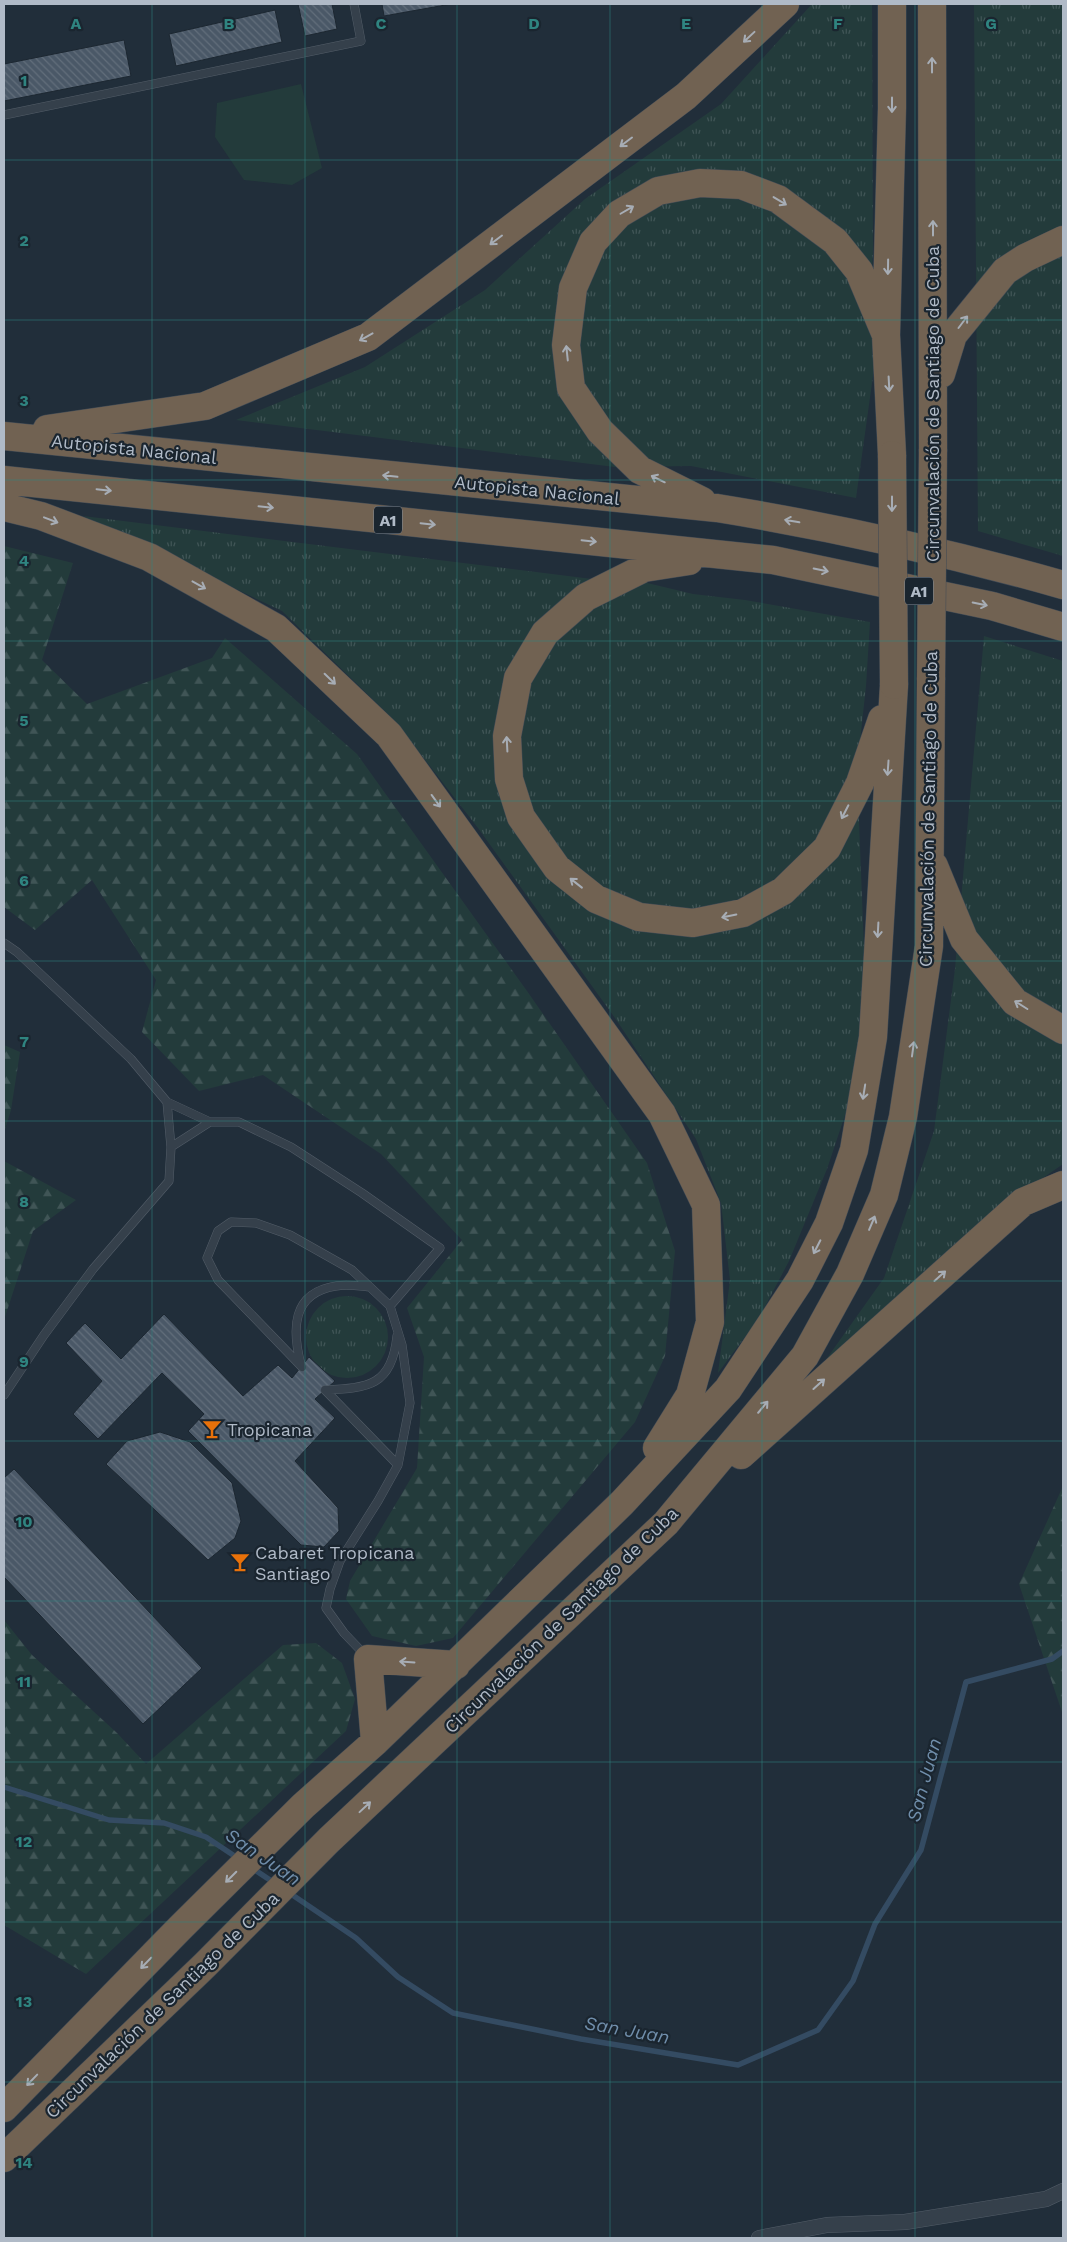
<svg xmlns="http://www.w3.org/2000/svg" width="1067" height="2242" viewBox="0 0 1067 2242" font-family="'Work Sans',sans-serif">
	<style>
		.grass { fill: url(#grass-tufts) }
		.forest { fill: url(#forest-firs) }
		.pitch { fill: #233b3b }
		.lines { fill: none; stroke-linecap: round; stroke-linejoin: round }
		.stream { stroke: #344b62; stroke-width: 5.5 }
		.building { fill: url(#building-back-hatch); stroke: #1c2731 }
		.service-casing { stroke: #535d68; stroke-width: 9 }
		.minor-casing { stroke: #535d68; stroke-width: 16 }
		.motorway-casing { stroke: #404a55; stroke-width: 29 }
		.service { stroke: #35404b; stroke-width: 8 }
		.minor { stroke: #35404b; stroke-width: 15 }
		.motorway { stroke: #716252; stroke-width: 28 }
		.motorway-bridge-casing { stroke: #404a55; stroke-width: 29; stroke-linecap: butt }
		.motorway-bridge { stroke: #716252; stroke-width: 28 }
		.oneway { stroke: #a7adb5 }
		.grid { fill: none; stroke: #2f8480; stroke-width: 1; stroke-opacity: 0.55 }
		.labels { text-anchor: middle; dominant-baseline: central; stroke-width: 4.5; stroke-linejoin: round; paint-order: stroke }
		.shield { fill: #1a252f; stroke: #838d99; stroke-width: 1 }
		.shield-label { font-size: 16px; font-weight: bold; fill: #b0bac7 }
		.street-label { font-size: 18px; fill: #b0bac7; stroke: #1a252f }
		.poi-label { font-size: 18px; fill: #b0bac7; stroke: #1a252f; text-anchor: start }
		.water-label { font-size: 19px; font-style: italic; fill: #708eab; stroke: #1a252f }
		.grid-label { font-size: 16px; text-anchor: middle; font-weight: bold; fill: #2f8480; stroke: #1a252f; stroke-width: 4.5; stroke-linejoin: round; paint-order: stroke }
	</style>
	<defs>
		<pattern id="grass-tufts" width="24" height="20" patternUnits="userSpaceOnUse" patternTransform="scale(1.25)"><rect width="24" height="20" fill="#233b3b"/><path d="M3 7l-1-3M5 7V3M7 7l1-3M15 17l-1-3M17 17v-4M19 17l1-3" fill="none" stroke="#405556"/></pattern>
		<pattern id="forest-firs" width="22" height="20" patternUnits="userSpaceOnUse" patternTransform="scale(1.25)"><rect width="22" height="20" fill="#233b3b"/><path d="M5 1l3.5 6h-7zM16 11l3.5 6h-7z" fill="#405556"/></pattern>
		<pattern id="building-back-hatch" width="6" height="6" patternUnits="userSpaceOnUse" patternTransform="scale(1.25)"><rect width="6" height="6" fill="#4a5867"/><path d="M-1 5l2 2M0 0l6 6M5-1l2 2" fill="none" stroke="#626e7b"/></pattern>
	</defs>
	<rect width="100%" height="100%" fill="#212e3a"/>
	<path class="grass" d="M812,4H872L873,249L870,322L877,347L856,498L691,466L615,467L236,420L365,367L485,290L585,199L721,104Z
		M974,4H1063V556L978,531Z
		M83,516L608,581L643,582L693,594L745,600L870,622L866,686L857,769L864,950L861,1029L850,1100L827,1169L789,1261L759,1318L718,1373L730,1280L721,1203L696,1139L615,1018L478,828L395,721L282,611Z
		M984,636L1063,661V1164L997,1210L820,1368L884,1278L934,1131L955,969Z
		M306 1337a41 41 0 1 1 82 0a41 41 0 1 1-82 0Z"/>
	<path class="forest" d="M4,546L73,563L42,660L87,704L212,658L225,638L357,754L527,991L647,1163L675,1251L665,1356L635,1422L453,1638L416,1646L372,1636L346,1599L350,1581L417,1468L424,1357L407,1308L462,1240L381,1154L263,1075L199,1091L142,1032L156,980L92,880L35,930L4,907Z
		M4,1045L20,1052L11,1110L4,1132Z
		M4,1161L76,1200L33,1231L4,1320Z
		M1063,1486V1715L1019,1584Z
		M4,1620L32,1655L117,1733L146,1764L283,1645L316,1643L342,1663L355,1699L346,1731L86,1974L4,1925Z"/>
	<path class="pitch" d="M301,84L322,168L292,185L244,180L215,137L217,103Z"/>
	<g class="lines">
		<path class="stream" d="M4,1787L109,1820L164,1823L206,1837L239,1859
			M252,1868L276,1884
			M288,1892L356,1938L398,1977L453,2013L581,2039L738,2065L818,2030L853,1981L875,1924L921,1850L966,1682L1052,1659L1063,1651"/>
	</g>
	<path class="building" d="M298,4H332L337,29L305,36Z
		M382,4H451L384,16Z
		M275,10L282,42L176,66L169,34Z
		M124,40L131,76L4,101V64Z
		M164,1314L243,1396L278,1365L292,1378L309,1357L335,1381L315,1399L335,1418L295,1461L338,1508L339,1531L324,1547L301,1545L188,1431L204,1414L162,1373L98,1439L73,1414L102,1381L66,1343L85,1323L121,1359Z
		M160,1432L190,1442L232,1483L241,1521L235,1538L208,1560L106,1464L127,1441Z
		M14,1469L202,1668L143,1724L4,1577V1478Z"/>
	<g class="lines">
		<defs>
			<path id="service" d="M4,115L361,41L354,4
				M4,943L17,952L131,1059L167,1102L171,1147L169,1181L93,1269L44,1335L4,1395
				M167,1102L210,1122
				M171,1147L210,1122H239L291,1147L362,1193L440,1248L390,1306
				M301,1365C292,1330 291,1293 336,1286C347,1284 359,1286 370,1287
				M302,1367L218,1280L207,1258L218,1231L231,1222L256,1223L290,1235L352,1270L390,1306L402,1345L410,1403L398,1465L378,1501L340,1561L330,1589L326,1608L344,1633L365,1655
				M325,1390C368,1388 392,1386 397,1336
				M325,1390L398,1465"/>
			<path id="minor" d="M759,2238L827,2225L905,2222L1046,2199L1063,2191"/>
			<path id="motorway" d="M892,4V108L886,335L892,455
				M932,4L933,449
				M941,374L953,335L1005,271L1025,258L1063,240
				M47,429L205,406L368,337L686,96L785,4
				M4,436L717,508C834,527 950,553 1063,585
				M4,480L773,560L992,606L1063,627
				M702,501L640,470L600,431L571,388L566,345L573,288L593,242L619,214L658,191L700,183L741,185L778,199L835,241L859,271L886,335
				M4,507L41,516L149,557L276,628L389,735L662,1114L706,1205L710,1322L690,1395L657,1448
				M689,561L644,568L586,597L545,633L518,678L507,736L509,779L521,817L557,868L596,899L639,917L693,923L743,913L783,891L827,848L860,783L882,719
				M934,866L964,939L1015,1002L1063,1030
				M741,1455L1023,1202L1063,1185
				M375,1742L368,1659L456,1665
				M4,2108L180,1928L303,1806L375,1742L622,1503L728,1389L800,1280L829,1223L854,1150L873,1037L894,685
				M4,2158L205,1965L329,1840L666,1523L805,1356L850,1274L884,1195L903,1117L929,946L931,680"/>
		</defs>
		<use href="#service" class="service-casing"/>
		<use href="#minor" class="minor-casing"/>
		<use href="#motorway" class="motorway-casing"/>
		<use href="#service" class="service"/>
		<use href="#minor" class="minor"/>
		<use href="#motorway" class="motorway"/>
		<defs>
			<path id="motorway-bridge" d="M892,455L894,685
				M931,680L933,449"/>
		</defs>
		<use href="#motorway-bridge" class="motorway-bridge-casing"/>
		<use href="#motorway-bridge" class="motorway-bridge"/>
	</g>
	<defs><path id="oneway-shaft" d="M-6 0H5M1.5-3L5.5 0L1.5 3" fill="none" stroke-width="1.6" stroke-linecap="round" stroke-linejoin="round" transform="scale(1.25)"/></defs>
	<g class="oneway">
		<use href="#oneway-shaft" transform="translate(749 37) rotate(137)"/>
		<use href="#oneway-shaft" transform="translate(932 65) rotate(-90)"/>
		<use href="#oneway-shaft" transform="translate(892 105) rotate(90)"/>
		<use href="#oneway-shaft" transform="translate(626 142) rotate(143)"/>
		<use href="#oneway-shaft" transform="translate(780 201) rotate(31)"/>
		<use href="#oneway-shaft" transform="translate(627 210) rotate(-30)"/>
		<use href="#oneway-shaft" transform="translate(933 228) rotate(-90)"/>
		<use href="#oneway-shaft" transform="translate(496 240) rotate(143)"/>
		<use href="#oneway-shaft" transform="translate(888 267) rotate(91)"/>
		<use href="#oneway-shaft" transform="translate(963 322) rotate(-53)"/>
		<use href="#oneway-shaft" transform="translate(366 337) rotate(151)"/>
		<use href="#oneway-shaft" transform="translate(567 353) rotate(-96)"/>
		<use href="#oneway-shaft" transform="translate(889 384) rotate(87)"/>
		<use href="#oneway-shaft" transform="translate(390 476) rotate(-174)"/>
		<use href="#oneway-shaft" transform="translate(658 479) rotate(-154)"/>
		<use href="#oneway-shaft" transform="translate(104 490) rotate(6)"/>
		<use href="#oneway-shaft" transform="translate(892 504) rotate(90)"/>
		<use href="#oneway-shaft" transform="translate(266 507) rotate(6)"/>
		<use href="#oneway-shaft" transform="translate(51 520) rotate(21)"/>
		<use href="#oneway-shaft" transform="translate(792 521) rotate(-170)"/>
		<use href="#oneway-shaft" transform="translate(428 524) rotate(6)"/>
		<use href="#oneway-shaft" transform="translate(589 541) rotate(6)"/>
		<use href="#oneway-shaft" transform="translate(821 570) rotate(12)"/>
		<use href="#oneway-shaft" transform="translate(199 585) rotate(29)"/>
		<use href="#oneway-shaft" transform="translate(980 604) rotate(12)"/>
		<use href="#oneway-shaft" transform="translate(330 679) rotate(44)"/>
		<use href="#oneway-shaft" transform="translate(507 744) rotate(-93)"/>
		<use href="#oneway-shaft" transform="translate(888 768) rotate(94)"/>
		<use href="#oneway-shaft" transform="translate(436 801) rotate(54)"/>
		<use href="#oneway-shaft" transform="translate(845 812) rotate(117)"/>
		<use href="#oneway-shaft" transform="translate(576 883) rotate(-142)"/>
		<use href="#oneway-shaft" transform="translate(729 916) rotate(168)"/>
		<use href="#oneway-shaft" transform="translate(878 930) rotate(93)"/>
		<use href="#oneway-shaft" transform="translate(1021 1005) rotate(-148)"/>
		<use href="#oneway-shaft" transform="translate(913 1049) rotate(-82)"/>
		<use href="#oneway-shaft" transform="translate(864 1092) rotate(99)"/>
		<use href="#oneway-shaft" transform="translate(872 1223) rotate(-67)"/>
		<use href="#oneway-shaft" transform="translate(817 1247) rotate(117)"/>
		<use href="#oneway-shaft" transform="translate(940 1276) rotate(-42)"/>
		<use href="#oneway-shaft" transform="translate(819 1384) rotate(-42)"/>
		<use href="#oneway-shaft" transform="translate(763 1407) rotate(-50)"/>
		<use href="#oneway-shaft" transform="translate(407 1662) rotate(-176)"/>
		<use href="#oneway-shaft" transform="translate(365 1807) rotate(-43)"/>
		<use href="#oneway-shaft" transform="translate(231 1877) rotate(135)"/>
		<use href="#oneway-shaft" transform="translate(146 1963) rotate(134)"/>
		<use href="#oneway-shaft" transform="translate(32 2080) rotate(134)"/>
	</g>
	<path class="grid" d="M152,4V2238M305,4V2238M457,4V2238M610,4V2238M762,4V2238M915,4V2238M4,160H1063M4,320H1063M4,480H1063M4,641H1063M4,801H1063M4,961H1063M4,1121H1063M4,1281H1063M4,1441H1063M4,1601H1063M4,1762H1063M4,1922H1063M4,2082H1063"/>
	<defs>
		<symbol id="bar-bare" viewBox="-9 -9 18 18"><path d="M-6-5H6L.8 .8V4.5H3.5V6h-7V4.5H-.8V.8Z" fill="#e8710a" stroke="#1a252f" stroke-width="2.5" paint-order="stroke"/></symbol>
	</defs>
	<g fill-rule="evenodd">
		<use href="#bar-bare" x="198" y="1415" width="28" height="28"/>
		<use href="#bar-bare" x="226" y="1548" width="28" height="28"/>
	</g>
	<g class="labels">
		<g class="shield">
			<rect x="374" y="506.5" width="28" height="27" rx="4"/>
			<rect x="905" y="577.5" width="28" height="27" rx="4"/>
		</g>
		<g class="shield-label">
			<text x="388" y="520">A1</text>
			<text x="919" y="591">A1</text>
		</g>
		<g class="street-label">
			<text transform="translate(932 404) rotate(-90)">Circunvalación de Santiago de Cuba</text>
			<text transform="translate(134 449) rotate(6)">Autopista Nacional</text>
			<text transform="translate(537 490) rotate(6)">Autopista Nacional</text>
			<text transform="translate(928 809) rotate(-89)">Circunvalación de Santiago de Cuba</text>
			<text transform="translate(561 1620) rotate(-44)">Circunvalación de Santiago de Cuba</text>
			<text transform="translate(162 2005) rotate(-44)">Circunvalación de Santiago de Cuba</text>
		</g>
		<g class="poi-label">
			<text x="227" y="1429">Tropicana</text>
			<text x="255" y="1552">Cabaret Tropicana<tspan x="255" dy="21">Santiago</tspan></text>
		</g>
		<g class="water-label">
			<text transform="translate(924 1780) rotate(-75)">San Juan</text>
			<text transform="translate(263 1857) rotate(34)">San Juan</text>
			<text transform="translate(627 2030) rotate(10)">San Juan</text>
		</g>
	</g>
	<g class="grid-label">
		<text x="76" y="29">A</text>
		<text x="229" y="29">B</text>
		<text x="381" y="29">C</text>
		<text x="534" y="29">D</text>
		<text x="686" y="29">E</text>
		<text x="838" y="29">F</text>
		<text x="991" y="29">G</text>
		<text x="24" y="86">1</text>
		<text x="24" y="246">2</text>
		<text x="24" y="406">3</text>
		<text x="24" y="566">4</text>
		<text x="24" y="726">5</text>
		<text x="24" y="886">6</text>
		<text x="24" y="1047">7</text>
		<text x="24" y="1207">8</text>
		<text x="24" y="1367">9</text>
		<text x="24" y="1527">10</text>
		<text x="24" y="1687">11</text>
		<text x="24" y="1847">12</text>
		<text x="24" y="2007">13</text>
		<text x="24" y="2168">14</text>
	</g>
	<rect width="1067" height="2242" fill="none" stroke="#b0bac7" stroke-width="10"/>
</svg>
